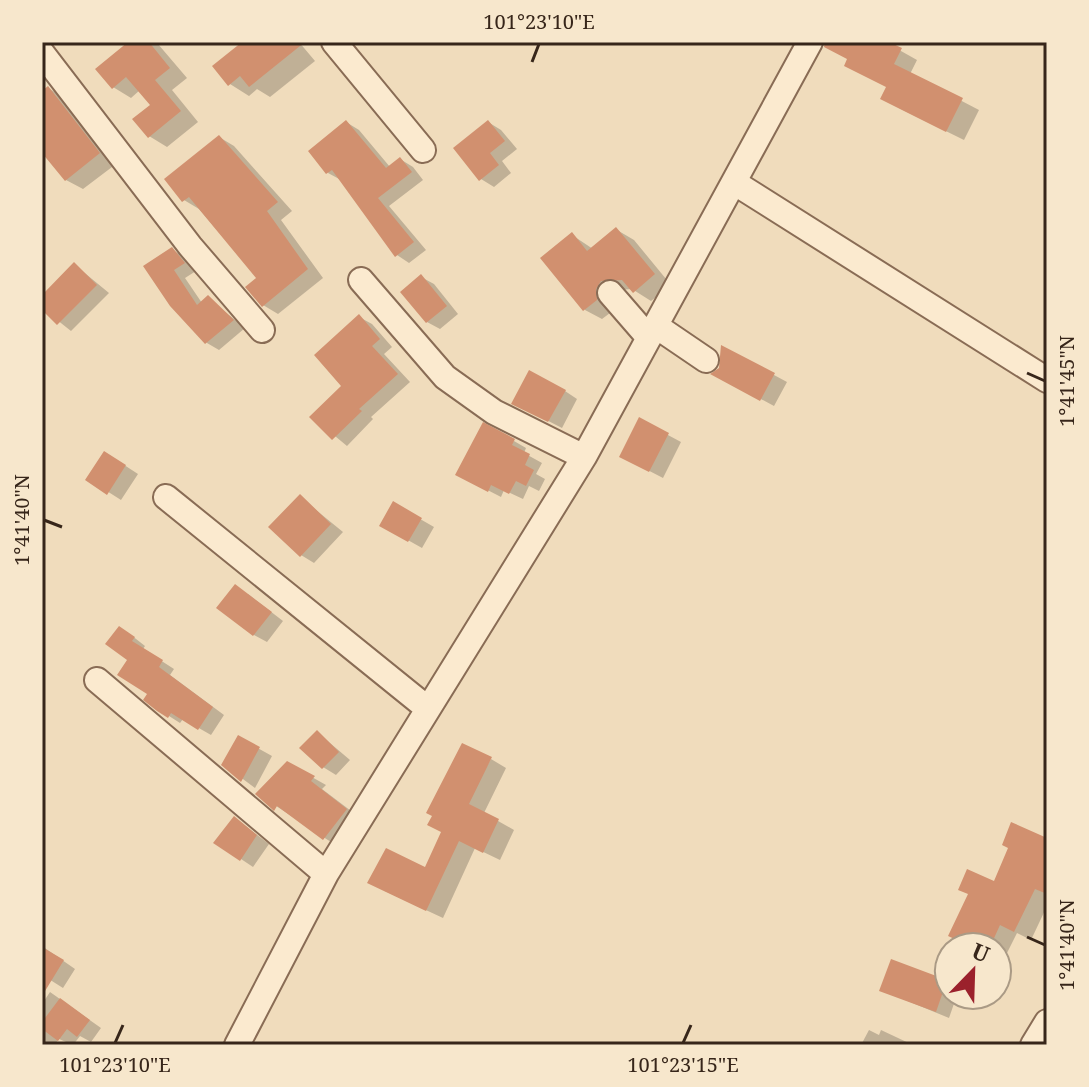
<svg xmlns="http://www.w3.org/2000/svg" width="1089" height="1087" viewBox="0 0 1089 1087" font-family="'Noto Serif',serif">
	<style>
		.shadow { fill: #0003 }
		.building { fill: #d1906f }
		.lines { fill: none; stroke-linecap: round; stroke-linejoin: round }
		.minor-casing { stroke: #896c55; stroke-width: 28 }
		.minor { stroke: #fbeacf; stroke-width: 24 }
		.ticks { fill: none; stroke: #37261a; stroke-width: 3 }
		.neatline { fill: none; stroke: #37261a; stroke-width: 3 }
		.ticks-label { font-size: 20px; text-anchor: middle; fill: #37261a }
	</style>
	<rect width="100%" height="100%" fill="#f0dcbc"/>
	<path class="shadow" d="M131,42L158,44L187,78L172,90L198,122L167,147L149,136L152,105L140,90L131,98L113,87Z
		M245,42H299L315,61L270,97L257,89L249,96L230,84Z
		M843,42H885L917,60L910,74L979,110L964,140L899,108L888,87L849,59Z
		M48,88L65,98L116,164L83,189L66,180L42,149V93Z
		M346,122L359,130L390,167L400,159L413,167L423,180L389,206L426,250L409,263L397,255L341,180L328,173Z
		M488,122L501,130L517,149L502,161L511,173L494,187L481,179Z
		M219,137L234,146L292,211L281,220L323,278L278,314L263,305L259,279L199,209L184,200Z
		M617,230L634,240L671,285L651,301L632,289L618,290L614,310L602,319L585,310L572,235L593,249Z
		M172,250L185,257L196,271L185,278L202,303L208,298L245,328L219,350L207,343L146,266Z
		M75,265L109,293L71,331L42,308V298Z
		M421,277L434,284L458,314L440,329L427,322Z
		M359,317L372,324L392,347L384,354L410,382L371,417L373,419L347,446L312,417L344,386Z
		M714,374L774,375L787,382L774,406Z
		M565,391L577,399L562,428L527,410Z
		M640,420L681,442L663,478L634,463Z
		M514,441L526,448L524,453L542,463L536,474L545,479L539,491L529,486L523,499L504,490L501,497L470,481Z
		M118,461L138,474L121,500L88,479Z
		M300,497L343,532L314,563L301,555Z
		M394,504L434,527L422,548L381,525Z
		M248,594L283,621L267,642L254,635Z
		M131,635L145,646L143,649L174,669L170,675L224,715L211,735L183,719L180,723L169,716L129,659Z
		M317,732L350,760L336,775L323,767Z
		M238,737L272,756L255,788L224,765Z
		M491,759L506,768L484,813L514,830L500,860L475,848L443,918L385,891L426,869Z
		M287,763L326,785L322,789L359,817L337,846L258,794Z
		M235,818L269,844L253,867L241,859Z
		M1047,840V906L1031,940L1017,933L1003,961L997,959V947H973L995,883Z
		M42,946L75,969L63,988L44,976L42,978Z
		M892,962L949,983V995H957L949,1018L881,990Z
		M50,992L101,1028L91,1042L80,1036L73,1045L59,1039L54,1045H42V1004Z
		M869,1030L879,1035L881,1030L913,1045H861Z"/>
	<path class="building" d="M128,42H149L170,68L155,80L181,111L148,138L132,119L150,105L126,77L112,89L95,69Z
		M242,42H305L249,87L240,76L228,86L212,66Z
		M825,42H889L902,48L894,64L963,98L946,132L880,99L886,87L844,66L847,59L824,47Z
		M48,86L100,153L65,181L42,153V91Z
		M346,120L386,168L400,157L412,172L378,198L414,242L395,257L332,170L326,174L308,151Z
		M488,120L505,141L490,153L499,165L479,181L453,148Z
		M219,135L278,202L267,211L308,269L262,307L245,287L256,278L189,197L182,202L164,179Z
		M616,227L655,274L633,293L622,280L601,281L596,289L597,300L583,311L540,258L572,232L587,251Z
		M172,247L185,263L174,270L197,305L208,295L234,320L205,344L170,306L143,266Z
		M74,262L97,285L57,325L42,310V295Z
		M421,274L447,306L426,323L400,292Z
		M359,314L380,339L372,346L398,374L359,409L362,411L332,440L309,417L341,386L314,355Z
		M721,345L775,373L760,401L710,374L719,368Z
		M529,370L566,390L548,422L511,404Z
		M639,417L669,433L649,472L619,457Z
		M483,422L515,439L512,445L530,454L525,465L534,470L526,486L516,481L509,494L491,485L488,492L455,475Z
		M104,451L126,465L107,495L85,480Z
		M300,494L331,524L300,557L268,527Z
		M393,501L422,518L408,542L379,526Z
		M235,584L272,612L253,636L216,608Z
		M119,626L135,637L132,641L163,660L159,667L213,707L198,730L171,713L168,718L157,711L143,700L147,694L117,675L127,660L105,644Z
		M317,730L339,752L322,769L299,748Z
		M238,735L260,747L241,782L221,765Z
		M462,743L492,757L469,804L499,819L483,853L459,841L426,911L367,883L386,848L425,867L441,832L427,825L432,816L426,813Z
		M287,761L315,776L311,781L347,809L323,840L277,806L274,811L255,794Z
		M234,816L257,835L240,861L213,843Z
		M1011,822L1047,838V894L1035,889L1014,932L1000,925L990,947H972L948,936L968,894L958,890L967,869L994,881L1008,848L1002,845Z
		M42,947L64,960L42,996Z
		M891,959L947,980L936,1012L879,991Z
		M60,998L90,1020L77,1037L67,1029L58,1041L42,1029V1022Z"/>
	<g class="lines">
		<defs>
			<path id="minor" d="M334,42L423,150
				M42,53L190,246L262,330
				M735,183L1047,380
				M361,280L445,377L494,412L584,457
				M610,293L649,338
				M656,326L706,360
				M166,497L427,708
				M97,680L326,874
				M237,1045L326,874L584,457L810,42
				M1033,1045L1047,1022"/>
		</defs>
		<use href="#minor" class="minor-casing"/>
		<use href="#minor" class="minor"/>
	</g>
	<path class="ticks" d="M532,62L539,44M1027,373L1045,381M44,520L62,527M1027,937L1045,945M115,1043L123,1025M683,1043L691,1025"/>
	<rect width="1089" height="1087" fill="none" stroke="#f7e7cc" stroke-width="88"/>
	<g transform="translate(973 971) rotate(23)"><circle r="38" fill="#f7e7cc" stroke="#aa9a85" stroke-width="2"/>
	<path d="M0-6L14 30L0 20L-14 30Z" fill="#9b212c"/>
	<text y="-12" font-size="22" font-weight="bold" text-anchor="middle" fill="#37261a">U</text>
	</g>
	<rect x="44" y="44" width="1001" height="999" class="neatline"/>
	<g class="ticks-label">
		<text x="539" y="29">101°23'10"E</text>
		<text transform="translate(1067 381) rotate(-90)" y="7">1°41'45"N</text>
		<text transform="translate(22 520) rotate(-90)" y="7">1°41'40"N</text>
		<text transform="translate(1067 945) rotate(-90)" y="7">1°41'40"N</text>
		<text x="115" y="1072">101°23'10"E</text>
		<text x="683" y="1072">101°23'15"E</text>
	</g>
</svg>
